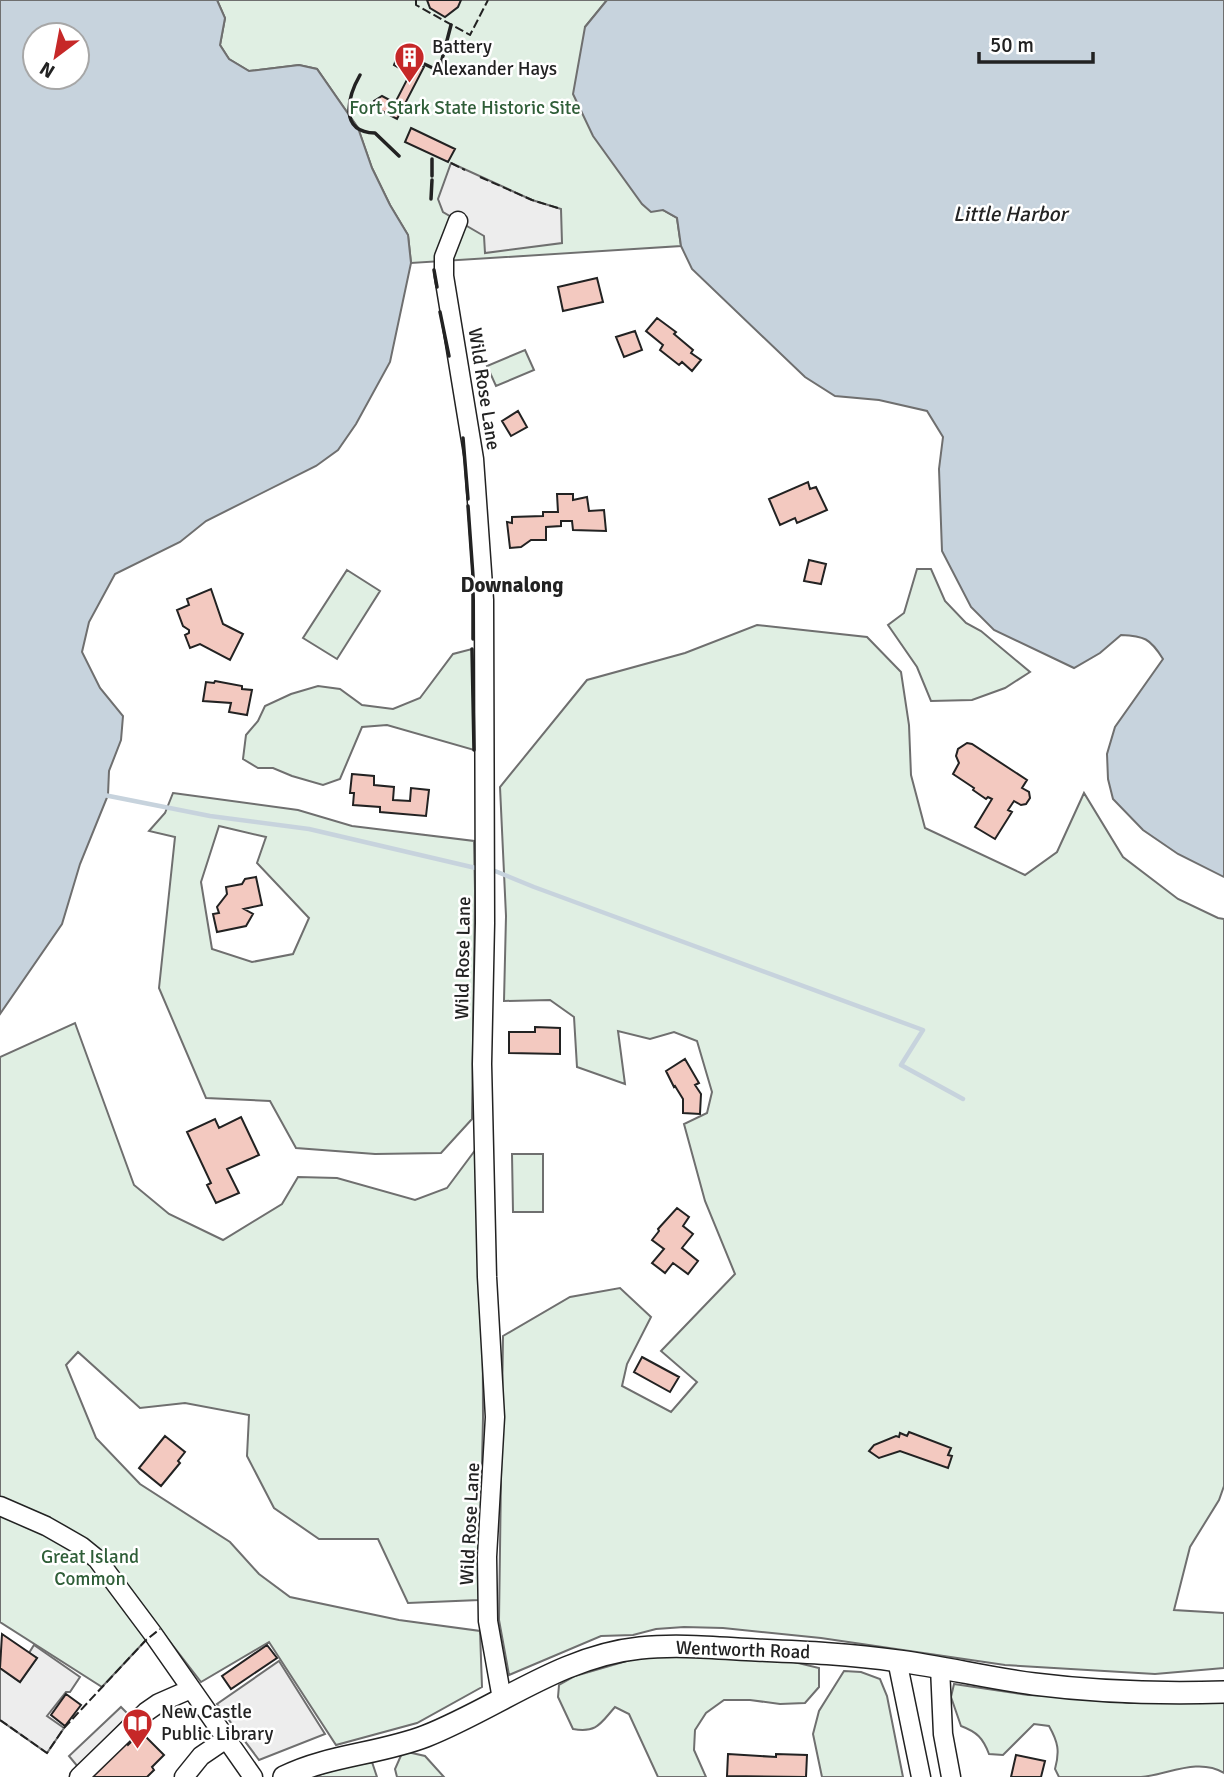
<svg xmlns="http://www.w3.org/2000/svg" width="1224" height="1777" viewBox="0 0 1224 1777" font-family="Signika,sans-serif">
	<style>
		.green { fill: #e0efe3; stroke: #6f6f6f; stroke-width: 2; fill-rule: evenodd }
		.parking { fill: #ededed; stroke: #6f6f6f; stroke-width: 2 }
		.water { fill: #c7d3dd; stroke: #6f6f6f; stroke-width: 2; fill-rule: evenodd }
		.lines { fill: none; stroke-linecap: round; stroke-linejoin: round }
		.stream { stroke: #c7d3dd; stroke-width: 4.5 }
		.building { fill: #f3c9c0; stroke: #222; stroke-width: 2 }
		.minor-casing { stroke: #222; stroke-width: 21 }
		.major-casing { stroke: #222; stroke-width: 24 }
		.minor { stroke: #fff; stroke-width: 18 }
		.major { stroke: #fff; stroke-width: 21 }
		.fence { stroke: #222; stroke-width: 2; stroke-dasharray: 9 3.5; stroke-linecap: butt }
		.wall { stroke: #222; stroke-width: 3.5 }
		.labels { text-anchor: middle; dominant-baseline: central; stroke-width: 5; stroke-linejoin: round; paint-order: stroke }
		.poi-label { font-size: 19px; fill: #222; stroke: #fff; text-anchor: start }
		.park-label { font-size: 19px; fill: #2f5e38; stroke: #fff }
		.street-label { font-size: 19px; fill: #222; stroke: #fff }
		.water-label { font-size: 21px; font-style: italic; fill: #222; stroke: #fff }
		.neighbourhood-label { font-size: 21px; font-weight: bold; fill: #222; stroke: #fff }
	</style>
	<rect width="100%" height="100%" fill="#fff"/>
	<path class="green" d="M217,0H607L585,27L663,210L677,218L681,246L411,263L408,235L390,205L372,168L358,128L317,69L299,65L249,71L229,59L220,45L225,18Z
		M525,350L534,370L496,386L487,366Z
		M917,569H931L945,601L966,623L981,631L1030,672L1005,688L972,700L931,701L917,667L888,625L904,613Z
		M347,570L380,591L337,659L303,638Z
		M757,625L867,637L901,672L909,725L911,775L925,828L1025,875L1057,852L1084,793L1123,857L1178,899L1218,918L1224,919V1486L1219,1500L1190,1547L1174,1610L1224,1613V1668L1155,1674L1005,1665L821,1638L723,1628L684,1627L656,1629L633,1635L601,1636L509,1675L499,1620L503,1336L570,1297L620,1288L651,1317L627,1364L622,1386L671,1412L697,1382L661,1351L735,1274L705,1201L684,1124L707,1113L712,1092L697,1041L674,1032L650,1039L618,1031L625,1084L577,1067L574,1017L550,1000L504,1001L506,916L500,787L587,680L685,653Z
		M472,649L474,750L387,725L362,727L340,779L323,785L292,776L273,768H258L243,759L246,735L258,721L265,706L291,694L318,686L340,689L362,705L393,709L420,698L453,654Z
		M173,793L298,810L352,826L474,841L475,891L472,1119L441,1153L375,1154L296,1148L270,1101L206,1098L159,988L175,837L149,831L165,813ZM219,826L266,837L257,863L309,918L293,954L252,962L212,949L201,882Z
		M75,1023L134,1185L169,1214L223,1240L282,1204L298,1177L337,1178L415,1200L447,1188L482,1141L483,1418L479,1600L408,1603L378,1539H319L274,1508L247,1456L249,1415L185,1403L140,1408L78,1352L66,1365L96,1438L140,1484L230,1542L259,1574L290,1597L399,1620L480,1631L482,1687L417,1723L336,1745L269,1642L201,1682L160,1629L146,1640L102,1687L0,1622V1057Z
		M512,1154H543V1212H513Z
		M647,1655L794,1662L819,1668V1687L805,1703L780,1704L750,1700H724L706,1713L695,1730L694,1750L706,1777H658L629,1714L615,1707C600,1724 597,1733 573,1729L558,1697L559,1685L575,1676Z
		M844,1671L861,1672L880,1679L887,1696L903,1777H822L813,1734L819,1711Z
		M954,1684L1028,1695L1091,1697L1129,1703H1224V1773C1198,1757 1167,1775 1141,1777C1114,1777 1086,1777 1059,1777L1055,1769C1060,1751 1058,1742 1049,1726L1034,1724L1003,1755L989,1754C983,1738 977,1732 961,1726L951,1697Z
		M403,1751L425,1756L444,1777H397L395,1769Z
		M372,1762L377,1777H314L338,1768Z"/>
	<path class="parking" d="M451,163L532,200L561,209L562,243L485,253L484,236L443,212L438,199Z
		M34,1645L80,1677L70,1692H66L47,1716L64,1728L47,1753L0,1720V1668L20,1682L37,1658L29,1653Z
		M279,1661L325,1734L259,1760L217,1704Z
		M121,1707L129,1715L78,1767L69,1756Z"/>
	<path class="water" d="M0,0H217L225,18L220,45L229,59L249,71L299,65L317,69L358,128L372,168L390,205L408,235L411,263L390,362L356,424L338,450L316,466L206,521L180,542L115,574L89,622L82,652L100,688L123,716L121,740L109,771L108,795L80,864L62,924L0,1014ZM77,35V77H35V35Z
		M607,0H1224V877L1178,854L1143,830L1113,799L1108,779L1107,754L1115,727L1163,659C1150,638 1144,636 1121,635L1100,653L1074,668L994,630L971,607L942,551L939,469L943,437L927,411L879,400L835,396L805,377L692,269L681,246L677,218L663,210L651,212L642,204L593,136L573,94L585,27Z"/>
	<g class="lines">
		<path class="stream" d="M104,795L210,816L309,829L480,869
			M495,871L534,887L923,1030L901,1065L963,1099"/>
	</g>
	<path class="building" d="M427,0H461L458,7L445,17L430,8Z
		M404,56L424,67L397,119L376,108L374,101L382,96L395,103L410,74L394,65L397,57Z
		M411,128L455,149L448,162L405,142Z
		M597,278L603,302L563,311L558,287Z
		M657,318L676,332L674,334L693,350L691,353L701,360L692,371L682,362L679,365L660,350L663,345L646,331Z
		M635,331L642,350L624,357L616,337Z
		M518,411L527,427L511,436L502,421Z
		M808,482L810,489L816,487L827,510L797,523L795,518L780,525L769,499Z
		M557,494H573V500L587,497L589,511L604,510L606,531L573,530L572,521H561V526L546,527V540H531L521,547L510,548L507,522L512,523V517L543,516V512H558Z
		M809,560L826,564L821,584L804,581Z
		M211,589L223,624L243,634L230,660L200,644L190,648L185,635L189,633V630L183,626L177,610L189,605L187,599Z
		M215,681L242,686V689L252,690L247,715L229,712L231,703L203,701L206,682L214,683Z
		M967,743L972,744L1027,780L1022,788L1029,792L1030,798L1026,804L1021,805L1014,801L1008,810L1012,812L995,839L975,827L992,799L988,797L986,799L973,790L974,788L953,774L959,763L956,756L958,749Z
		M352,774L374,776V785L394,787L393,800L410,801L411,788L429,790L426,816L380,812V807L353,805L354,793H350Z
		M256,877L262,905L244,909L253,914L246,926L217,932L213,914L219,913L217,907L227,894L226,887L242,884L245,879Z
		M535,1027L560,1028V1054L509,1053V1032H535Z
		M685,1059L699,1083L695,1085L701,1094L700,1114L683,1113V1099L675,1086L674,1087L666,1071Z
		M241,1117L259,1155L227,1169L239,1193L216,1203L207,1185L211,1183L187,1132L215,1119L219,1128Z
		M677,1208L689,1217L683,1226L693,1234L682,1248L698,1261L688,1274L673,1263L665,1273L652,1263L664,1249L652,1240L659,1231L658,1229Z
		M642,1357L679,1377L670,1392L634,1372Z
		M909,1432L951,1448L948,1455L952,1456L948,1468L900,1451L879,1458L869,1451L874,1445L896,1436L899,1437L900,1433L907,1436Z
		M165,1436L185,1452L178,1461L180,1463L161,1486L139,1468Z
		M2,1634L37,1658L20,1682L0,1668Z
		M267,1645L277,1658L231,1689L222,1676Z
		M66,1694L81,1705L65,1726L51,1715Z
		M141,1732L164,1755L152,1767L154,1770L147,1777H91L126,1742L128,1745Z
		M728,1754L776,1757V1754L807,1755L806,1777L727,1776Z
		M1016,1755L1045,1761L1041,1777H1011Z"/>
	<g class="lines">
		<defs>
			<path id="minor" d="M458,221L444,257V276L474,459L484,600L485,923L482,1064L487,1277L495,1417L487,1557L488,1621L502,1699
				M0,1506L46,1526L81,1546L97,1559L153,1634L253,1777
				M897,1660L921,1777
				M940,1667L943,1734L951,1777
				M79,1777L146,1712L159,1703L191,1689
				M184,1777L201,1756L226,1739"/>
			<path id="major" d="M284,1777C328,1755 380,1754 426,1736C497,1708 561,1656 640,1648C678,1644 718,1648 756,1650C804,1652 851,1654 898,1661C944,1667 988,1678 1034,1684C1097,1692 1160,1694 1224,1692"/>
		</defs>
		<use href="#minor" class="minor-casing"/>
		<use href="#major" class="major-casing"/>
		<use href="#minor" class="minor"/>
		<use href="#major" class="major"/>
		<path class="fence" d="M416,0V5L470,35L488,0
			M451,163L465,170
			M480,177L532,200L561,209
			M0,1720L47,1753L64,1728L146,1640L160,1629"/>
		<path class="wall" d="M416,60L439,71L451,25
			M360,75C348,96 338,132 375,133L399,156
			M432,176V159
			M431,199L432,180
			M434,270L437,287
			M440,312L449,356
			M463,438L468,499
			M468,506L473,576V639
			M472,649L474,750"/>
	</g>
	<defs>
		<symbol id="building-pin" viewBox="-11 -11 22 30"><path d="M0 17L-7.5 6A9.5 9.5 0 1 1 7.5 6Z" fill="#c62828" stroke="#fff"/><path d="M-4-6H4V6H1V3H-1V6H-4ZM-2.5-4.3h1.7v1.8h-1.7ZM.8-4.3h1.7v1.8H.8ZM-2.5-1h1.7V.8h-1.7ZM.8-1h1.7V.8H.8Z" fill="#fff"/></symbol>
		<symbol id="library-pin" viewBox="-11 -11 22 30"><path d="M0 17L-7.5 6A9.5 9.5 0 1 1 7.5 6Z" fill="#c62828" stroke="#fff"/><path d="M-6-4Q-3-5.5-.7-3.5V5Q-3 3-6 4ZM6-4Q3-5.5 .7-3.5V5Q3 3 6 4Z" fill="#fff"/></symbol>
	</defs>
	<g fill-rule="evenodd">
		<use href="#building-pin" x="392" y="40" width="35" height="47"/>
		<use href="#library-pin" x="120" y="1706" width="35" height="47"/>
	</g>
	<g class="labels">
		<g class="poi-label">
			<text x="432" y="47">Battery<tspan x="432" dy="22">Alexander Hays</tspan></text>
			<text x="161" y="1712">New Castle<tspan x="161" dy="22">Public Library</tspan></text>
		</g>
		<g class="park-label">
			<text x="465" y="108">Fort Stark State Historic Site</text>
			<text x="90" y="1557">Great Island<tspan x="90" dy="22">Common</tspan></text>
		</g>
		<g class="street-label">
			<text transform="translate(484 389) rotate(81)">Wild Rose Lane</text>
			<text transform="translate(463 958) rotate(-89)">Wild Rose Lane</text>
			<text transform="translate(470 1524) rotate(-87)">Wild Rose Lane</text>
			<text transform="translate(743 1650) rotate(2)">Wentworth Road</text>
		</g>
		<g class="water-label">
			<text x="1010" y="214">Little Harbor</text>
		</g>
		<g class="neighbourhood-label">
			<text x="512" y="585">Downalong</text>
		</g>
	</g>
	<g transform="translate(56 56) rotate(212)"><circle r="33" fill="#ffffff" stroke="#a7a7a7" stroke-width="2"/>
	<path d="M0-5L12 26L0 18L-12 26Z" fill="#c62828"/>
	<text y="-10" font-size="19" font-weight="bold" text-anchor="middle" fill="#222222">N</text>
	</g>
	<path d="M979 52v10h114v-10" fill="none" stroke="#222222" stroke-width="3.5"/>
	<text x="990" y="52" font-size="21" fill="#222222" stroke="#ffffff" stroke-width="5" paint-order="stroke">50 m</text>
</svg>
